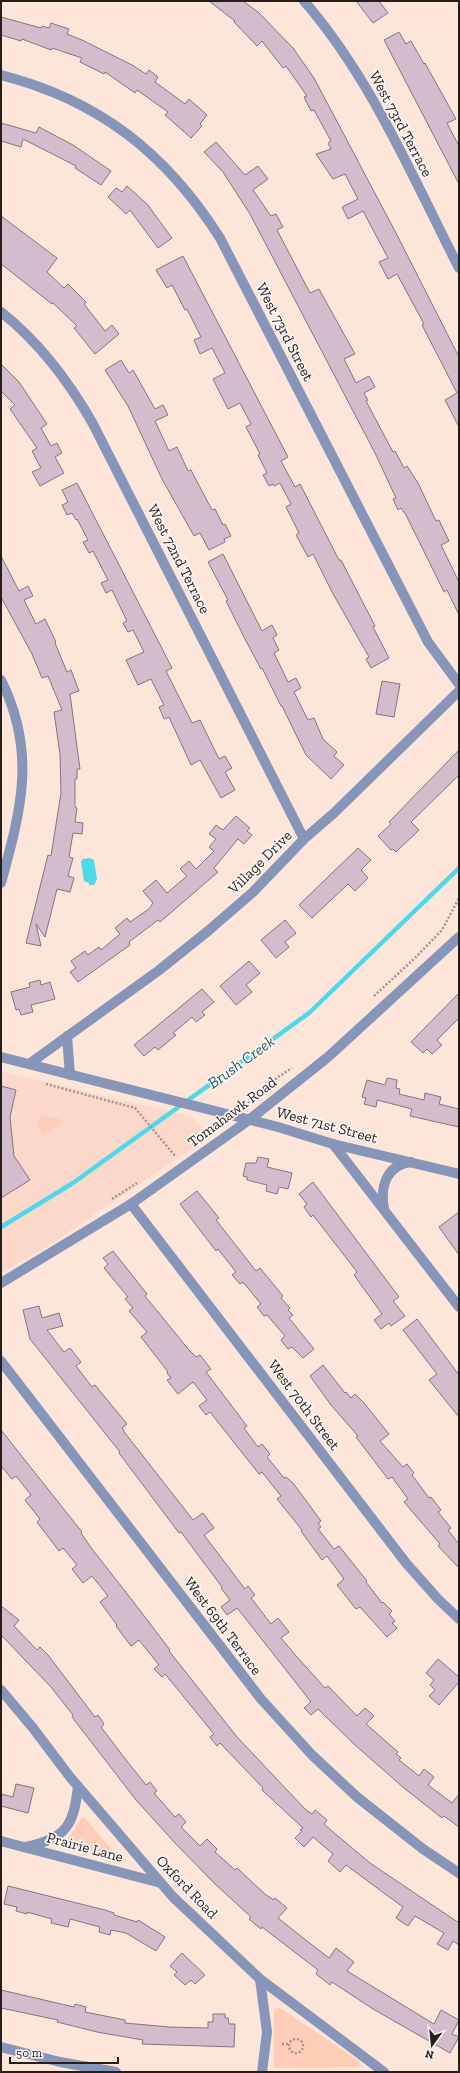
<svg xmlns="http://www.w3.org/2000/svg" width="460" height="2073" viewBox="0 0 460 2073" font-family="'Zilla Slab',serif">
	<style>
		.built { fill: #fad9cb }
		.green { fill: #fecdb7 }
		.water { fill: #4dd9e8 }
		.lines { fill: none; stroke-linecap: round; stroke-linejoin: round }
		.stream { stroke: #4dd9e8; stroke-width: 4.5 }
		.building { fill: #d3bdcc; stroke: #877381 }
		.path { stroke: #a6948b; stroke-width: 2.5; stroke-dasharray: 2 2; stroke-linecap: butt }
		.minor { stroke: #8795b8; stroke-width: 10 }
		.tertiary { stroke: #8795b8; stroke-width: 10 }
		.labels { text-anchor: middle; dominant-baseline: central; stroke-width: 3.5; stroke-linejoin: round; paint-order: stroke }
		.street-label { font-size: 15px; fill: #271e1a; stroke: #fcf7f5 }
		.water-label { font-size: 16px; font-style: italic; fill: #1f585f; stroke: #fcf7f5 }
	</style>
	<rect width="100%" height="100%" fill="#fee5da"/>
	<path class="built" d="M1,1071L191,1117L200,1124L202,1133L199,1144L45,1248L1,1273Z"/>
	<path class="green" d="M40,1115L61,1119L63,1123L43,1135C39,1131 37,1120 40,1115Z
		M84,1817L116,1854V1858L114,1860L63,1847L81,1818Z
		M279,2007L359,2061L361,2067L275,2068C272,2065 274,2019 274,2010Z"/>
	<path class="water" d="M90,858L94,860L97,879L94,885H89V883L84,881L81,862L83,859Z"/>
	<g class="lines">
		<path class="stream" d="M1,1227L73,1183L309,1013L459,868"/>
	</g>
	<path class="building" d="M209,1H243L258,12L293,48L314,78L397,235L459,357V427L445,400L457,393L422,325L424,324L397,274L388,279L379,262L388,258L363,211L348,219L342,207L358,199L345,174L333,179L316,154L331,149L328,143L331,141L314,110L311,111L304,97L307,96L286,66L283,68L262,41L257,46L234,22L235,21Z
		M356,1H379L388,13L373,23Z
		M1,17L41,28L42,26L49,28L51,23L69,29L67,34L82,40L132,65L146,74L149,70L158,77L155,82L185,104L189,99L207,115L200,124L202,126L191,138L165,115L168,112L137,90L135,93L105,72L104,74L80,62L82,58L52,48L51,50L22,39L21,41L1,35Z
		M399,32L406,44L411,41L424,64L425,63L456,119L447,123L459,146V184L384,40Z
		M1,123L36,133L39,127L73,145L111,171L101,185L75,168L76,166L23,139L21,147L1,141Z
		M216,142L245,175L258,166L268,179L253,190L271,216L276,214L283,227L277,230L310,293L319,289L340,327L355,354L344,359L356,383L369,376L375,387L364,393L368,400L366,401L393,452L395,451L404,468L407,466L418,483L436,521L439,520L449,541L441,545L459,582V615L447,590L444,592L406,515L401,508L398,510L393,499L396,498L375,453L250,214L223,172L204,152Z
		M127,186L147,204L172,238L158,248L130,210L126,214L108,197L116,188L122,192Z
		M1,216L57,258L47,272L64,288L68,284L86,302L84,304L105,331L112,325L119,334L95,354L74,328L77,326L53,303L52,304L1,264Z
		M183,256L288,457L281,461L295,487L300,484L339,560H341L375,626L373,627L389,658L371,668L366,659L369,657L332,592L313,554L308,557L296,535L299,533L286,507L291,504L280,483L274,486L273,484L269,486L263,475L267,473L258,455L260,454L246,427L251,424L240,403L228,409L213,379L225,373L212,348L200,354L194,340L201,337L187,309L185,310L172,285L167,288L156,270Z
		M121,360L129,373L133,370L155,409L163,405L168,415L155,421L169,451L177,447L188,471L191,470L212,510L215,509L223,525L225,524L231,536L224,539L225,542L209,550L200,533L194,536L162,479L128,406L105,370Z
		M1,364L19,382L47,424L41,428L51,446L57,443L62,453L55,457L64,473L40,486L32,472L41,468L32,451L37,448L10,409L15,405L1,391Z
		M77,483L172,668L166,671L192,723L200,720L219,759L225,756L232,768L225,772L235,790L221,798L200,760L191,765L169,717L164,719L159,707L164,705L151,679L138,685L126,660L144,652L133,630L128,632L123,623L127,621L112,590L106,593L101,583L108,580L93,551L89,553L83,542L88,540L77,519L76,520L72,513L67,515L62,505L68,502L62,490Z
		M223,554L262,631L272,625L277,635L273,638L279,650L274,653L288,682L296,678L301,688L294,692L308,720L314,718L323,739L337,752L334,756L344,765L331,779L306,755L282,706H281L262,668L261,669L246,641L226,601L228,600L208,562Z
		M1,556L19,591L28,586L33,596L24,600L36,624L45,619L56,642L55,643L67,672L71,670L79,691L70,694L80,769H77V779H75V807L77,808L75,822L83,823L82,834L73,833L69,857L73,858L68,876L74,878L70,892L57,889L45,937L36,924L41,946L26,943L48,855L51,856L61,793L60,754L54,712L62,710L48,676L42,678L32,654L1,597Z
		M382,681L400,684L394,717L376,714Z
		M459,750V775L411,822L419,830L396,852L393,849L391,850L378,836L391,824L389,822Z
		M236,816L250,828L247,831L252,835L244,844L238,839L214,868L218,872L160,922L158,920L129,942L130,945L78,982L70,972L76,968L71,961L85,951L88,955L99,947L101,950L120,934L115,928L127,918L130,922L149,909L153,903L143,891L156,880L167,893L187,876L180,869L189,861L196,869L214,851L209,847L216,839L209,834L216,825L223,830Z
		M358,848L371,860L361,870L368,878L355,891L348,884L312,918L299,905Z
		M285,920L296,933L285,942L289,947L276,958L261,940Z
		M249,961L260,973L246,985L252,992L236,1005L220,986Z
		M40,980L41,985L50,982L55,999L31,1005L33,1012L21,1015L19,1009L16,1010L11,992L30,987L29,983Z
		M202,989L214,1002L202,1012L205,1015L196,1022L192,1017L173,1033L176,1035L158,1050L155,1047L144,1056L134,1045Z
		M459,993V1018L437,1040L442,1045L432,1054L427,1049L423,1053L411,1042Z
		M387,1078L397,1080L396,1088L400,1089L399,1094L424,1100L425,1093L441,1097L439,1104L459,1109V1127L410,1116L412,1109L377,1100L376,1107L364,1104L366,1098L362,1097L367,1080L385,1085Z
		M1,1086L16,1090L10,1117L14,1156L30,1180L1,1198Z
		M258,1157L269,1159L267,1167L292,1173L288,1189L279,1187L277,1194L266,1191L267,1185L247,1180V1177L243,1176L246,1163H256Z
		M313,1182L399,1297L393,1301L405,1316L391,1326L389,1323L381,1329L374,1320L382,1314L354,1275L357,1272L313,1215L311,1217L304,1207L307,1204L299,1194Z
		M197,1191L219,1218L216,1220L256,1271L260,1268L283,1296L281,1298L290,1308L288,1310L293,1315L289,1318L314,1349L303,1358L292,1347L288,1349L281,1340L285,1336L267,1315L264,1316L257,1307L261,1304L243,1282L240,1284L232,1275L236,1272L218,1249L216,1251L180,1204Z
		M459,1212V1255L439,1227Z
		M113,1251L147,1294L145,1296L189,1350L196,1357L200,1355L211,1369L206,1372L247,1426L244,1428L258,1447L262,1444L270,1454L267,1457L284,1478L286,1477L293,1483L321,1521L318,1523L321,1527L318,1529L334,1549L339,1546L367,1581L366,1582L382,1603L383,1602L392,1611L389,1614L395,1621L392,1623L397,1628L387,1637L360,1607L356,1609L337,1585L344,1579L327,1556L322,1560L301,1531L302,1530L277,1499L281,1496L262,1472L259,1474L210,1412L206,1415L199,1406L207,1400L193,1382L178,1394L167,1380L171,1378L167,1373L168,1372L141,1337L147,1332L129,1311L133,1308L125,1299L128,1297L104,1268L108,1264L103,1258Z
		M39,1306L42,1318L59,1313L63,1326L47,1330L64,1352L70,1348L81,1362L76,1366L92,1387L95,1385L127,1424L122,1428L125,1433L193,1520L203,1513L214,1528L204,1535L245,1589L248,1586L255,1595L251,1598L271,1624L278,1618L289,1632L281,1638L297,1657L325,1688L328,1686L357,1716L365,1708L374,1716L366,1724L398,1752L396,1754L401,1758L399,1760L419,1776L424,1769L434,1777L428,1785L452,1803L459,1794V1827L444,1816L442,1818L404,1788L355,1745L318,1709L311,1715L304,1708L311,1702L242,1614L237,1608L227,1615L221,1607L230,1600L221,1588L222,1587L181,1532L179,1533L119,1453L120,1452L30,1339L23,1310Z
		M417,1319L459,1375V1417L429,1380L437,1374L403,1330Z
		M323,1365L345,1393L346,1392L351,1398L355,1394L364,1403L389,1434L380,1441L403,1467L407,1464L414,1473L412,1475L429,1498L431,1497L441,1510L438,1512L451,1528L448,1530L459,1544V1568L438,1546L440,1544L404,1502L408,1499L392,1477L388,1479L356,1437L358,1436L331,1405L310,1376Z
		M1,1430L82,1532L81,1533L92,1549L132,1600L170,1650L169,1651L237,1737L305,1809L312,1814L315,1810L327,1820L324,1824L332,1831L370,1863L459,1923V1945L453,1941L448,1950L437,1944L444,1933L415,1916L408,1926L396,1918L403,1907L346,1865L340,1872L328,1861L333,1854L313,1837L304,1847L295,1838L302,1831L300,1830L303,1828L262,1790L263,1788L220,1743L217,1746L210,1737L214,1734L170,1680L165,1674L162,1677L154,1669L159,1665L139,1640L131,1646L116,1626L117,1625L100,1602L108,1596L92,1576L83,1583L72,1569L77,1565L63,1548L59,1551L37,1522L40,1519L25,1500L31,1495L16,1476L12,1479L1,1466Z
		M1,1606L19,1620L14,1626L37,1650L40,1647L48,1655L95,1717L98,1715L104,1724L101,1727L126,1760L146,1785L150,1782L157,1791L154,1793L175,1817L179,1814L186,1822L181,1827L200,1846L207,1839L217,1849L215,1852L235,1870L237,1868L266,1895L274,1900L275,1898L287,1908L278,1918L307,1941L329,1958L336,1948L354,1962L347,1971L434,2024L441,2010L459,2020L452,2034L459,2037L450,2053L373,2009L332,1982L330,1985L316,1974L318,1970L262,1927L261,1929L249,1919L251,1917L214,1883L175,1843L136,1800L72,1717L73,1715L51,1687L1,1635Z
		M438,1659L459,1677V1682L439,1705L429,1696L435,1690L430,1685L434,1680L426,1673Z
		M16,1784L34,1788L28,1813L1,1806V1794L13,1797Z
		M8,1886L105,1910L114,1913V1915L137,1922L138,1920L165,1937L156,1951L126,1933L111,1930L110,1935L99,1932L100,1927L70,1919L68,1927L51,1923L52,1919L27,1912V1914L16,1911L17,1907L4,1904Z
		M182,1953L205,1975L195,1984L191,1980L185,1985L174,1975L177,1972L170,1966Z
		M1,1990L74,2007L75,2004L86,2007L85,2012L125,2020V2023L169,2027L208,2028V2022H213V2014H225V2018H228L229,2024H235L234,2047L142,2044L143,2040L97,2032L57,2022L58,2020L1,2008Z"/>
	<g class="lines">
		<path class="path" d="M374,996L415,958L442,930L459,898
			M46,1084L135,1108L176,1157
			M245,1106L277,1078L292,1068
			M112,1199L137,1183
			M289 2046a7 7 0 1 1 14 0a7 7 0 1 1-14 0Z
			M282,2044H290"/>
		<path class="minor" d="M304,1C371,78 413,178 459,268
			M1,75C99,100 166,153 220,238L428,642L459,684
			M1,312C40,343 68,380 93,424L304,839
			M1,680C37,752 21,810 1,883
			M67,1036L70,1075
			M29,1064L158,971L208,931L253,892L304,839L334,813L459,691
			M333,1144L459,1307
			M131,1204L406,1563L438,1599L459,1619
			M384,1209C380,1187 386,1165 411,1162
			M1,1361L261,1699L312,1755L357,1797L423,1849L459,1873
			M1,1690L33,1728L70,1777L173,1897L260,1979L384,2072
			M1,1841L161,1883
			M26,1847C66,1838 74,1826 78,1786
			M260,1979L267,2032L262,2072
			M1,2047L60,2062L116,2072"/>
		<path class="tertiary" d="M1,1057L278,1127L333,1144L459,1174
			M1,1283L131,1204L249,1120L328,1057L459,937"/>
	</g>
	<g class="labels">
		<g class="street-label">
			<text transform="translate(401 124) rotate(62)">West 73rd Terrace</text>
			<text transform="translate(285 332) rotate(63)">West 73rd Street</text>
			<text transform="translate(179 559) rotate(63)">West 72nd Terrace</text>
			<text transform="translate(260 862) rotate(-45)">Village Drive</text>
			<text transform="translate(232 1112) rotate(-37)">Tomahawk Road</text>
			<text transform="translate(327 1125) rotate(15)">West 71st Street</text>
			<text transform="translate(304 1405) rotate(53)">West 70th Street</text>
			<text transform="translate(223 1626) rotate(53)">West 69th Terrace</text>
			<text transform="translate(85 1847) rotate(15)">Prairie Lane</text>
			<text transform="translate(187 1887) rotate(46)">Oxford Road</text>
		</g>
		<g class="water-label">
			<text transform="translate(241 1062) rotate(-36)">Brush Creek</text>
		</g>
	</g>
	<rect width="460" height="2073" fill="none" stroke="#271e1a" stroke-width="4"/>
	<g transform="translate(432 2045) rotate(195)" stroke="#fcf7f5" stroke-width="3" paint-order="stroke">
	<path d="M0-3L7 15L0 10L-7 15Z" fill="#271e1a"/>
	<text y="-6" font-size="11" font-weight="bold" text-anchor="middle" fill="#271e1a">N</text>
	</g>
	<path d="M10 2057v6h108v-6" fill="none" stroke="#271e1a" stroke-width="2"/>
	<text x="16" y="2057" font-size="12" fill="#271e1a" stroke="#fcf7f5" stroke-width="3" paint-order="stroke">50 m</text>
</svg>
